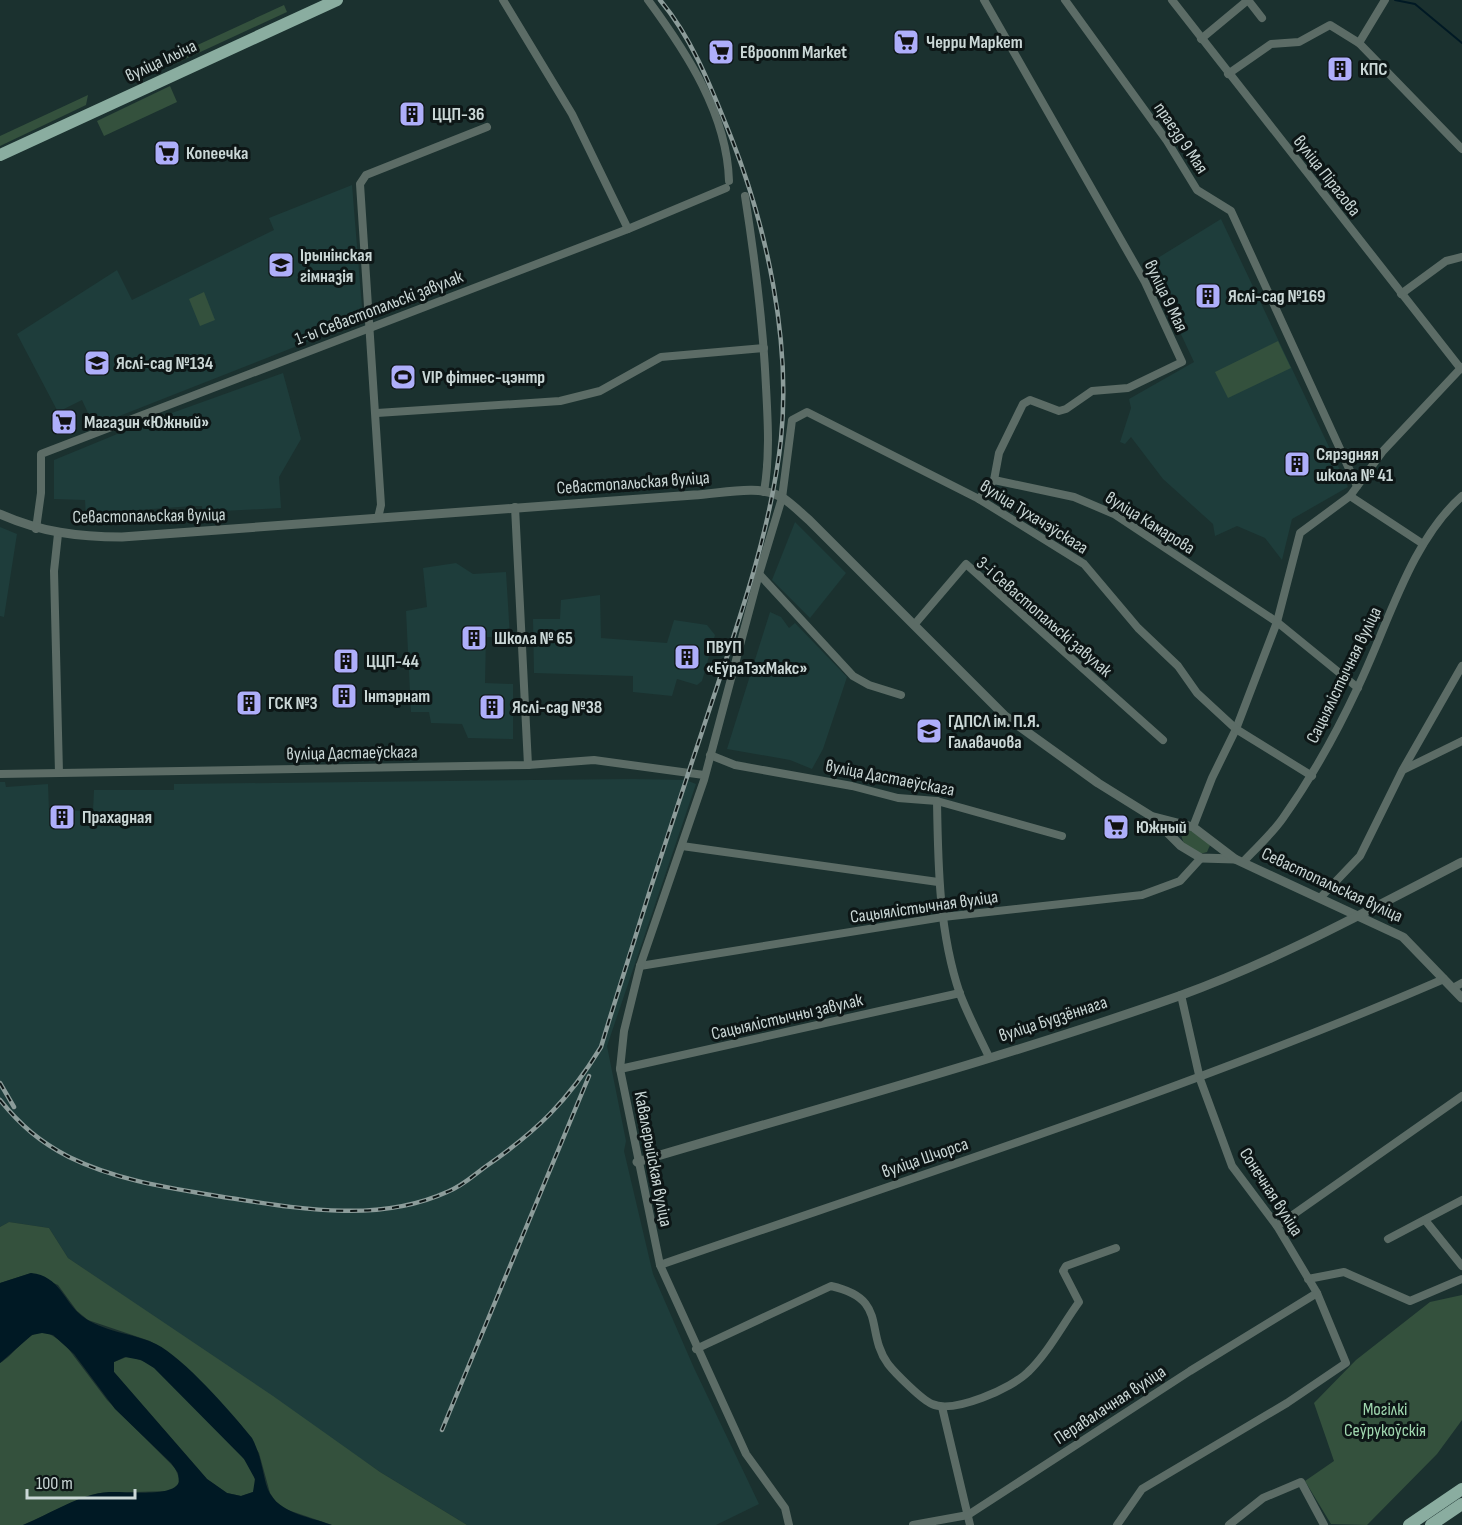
<svg xmlns="http://www.w3.org/2000/svg" width="1462" height="1525" font-family="'Sofia Sans Condensed',sans-serif">
	<rect width="100%" height="100%" fill="#1b312f"/>
	<!-- built -->
	<g fill="#1e3d3b">
		<polygon points="352,185 363,320 94,426 82,400 58,412 17,334 117,270 132,300 274,230 269,218"/>
		<polygon points="1221,219 1348,487 1292,519 1282,560 1265,538 1237,526 1215,536 1213,524 1163,479 1131,437 1125,444 1120,442 1131,408 1129,399 1194,362 1148,264"/>
		<polygon points="283,373 301,439 279,477 281,508 203,512 202,506 193,506 111,512 110,516 86,517 85,500 54,499 54,460 144,423"/>
		<polygon points="795,522 846,573 810,618 772,580"/>
		<polygon points="0,527 17,534 4,617 0,616"/>
		<polygon points="456,563 473,574 506,572 510,637 486,637 485,683 513,684 513,739 468,738 462,724 431,723 429,712 411,712 406,611 427,607 423,568"/>
		<polygon points="600,595 601,638 667,643 674,620 707,625 715,635 702,681 697,685 677,679 672,696 633,692 633,676 534,673 533,619 560,619 561,600"/>
		<polygon points="770,612 781,617 789,628 795,623 847,677 823,749 812,769 790,760 727,749"/>
		<polygon points="632,779 686,780 696,784 607,1046 626,1141 624,1151 653,1274 694,1368 759,1504 716,1525 467,1525 380,1472 68,1258 49,1228 9,1222 0,1227 0,782 5,782 6,787 48,784 49,810 93,811 94,790 174,790 174,784"/>
	</g>
	<!-- green -->
	<g fill="#34513d">
		<polygon points="284,5 287,12 168,67 165,60"/>
		<polygon points="170,86 177,102 104,136 97,121"/>
		<polygon points="88,95 86,105 0,146 0,136"/>
		<polygon points="204,292 215,320 200,326 189,299"/>
		<polygon points="1278,341 1291,368 1228,398 1215,372"/>
		<polygon points="1188,829 1211,843 1207,852 1200,854 1184,844 1181,835"/>
		<polygon points="9,1222 49,1228 68,1258 273,1396 380,1472 467,1525 332,1525 285,1509 276,1502 270,1493 259,1453 241,1425 170,1354 150,1341 88,1320 77,1311 58,1285 31,1273 0,1283 0,1227"/>
		<polygon points="1462,1295 1462,1420 1437,1454 1367,1525 1331,1524 1305,1481 1334,1461 1314,1403 1356,1360 1430,1302"/>
		<path d="M 37,1333 L 48,1333 L 64,1343 L 107,1400 L 175,1468 L 179,1478 L 178,1486 L 170,1491 L 99,1493 L 80,1499 L 23,1525 L 0,1525 L 0,1363 C 14,1355 22,1338 37,1333 Z"/>
		<path d="M 129,1356 L 148,1363 L 161,1373 L 240,1454 C 249,1465 260,1478 253,1492 L 241,1496 L 227,1493 L 207,1479 L 114,1372 L 114,1362 Z"/>
	</g>
	<!-- water -->
	<path fill="#001924" fill-rule="evenodd" d="M 31,1273 C 60,1276 63,1301 82,1316 C 102,1332 133,1333 156,1344 C 184,1358 231,1412 252,1438 C 260,1453 262,1468 266,1484 C 274,1513 307,1516 332,1525 L 23,1525 C 51,1514 78,1494 109,1492 C 125,1491 173,1498 179,1482 L 178,1473 L 171,1463 L 115,1409 L 74,1354 L 53,1335 L 42,1333 L 32,1335 L 0,1363 L 0,1283 ZM 125,1357 L 141,1360 L 154,1368 L 244,1459 L 255,1479 L 253,1492 L 241,1496 L 227,1493 L 207,1479 L 114,1372 L 114,1362 Z"/>
	<g fill="none" stroke-linecap="round" stroke-linejoin="round">
		<!-- stream -->
		<polyline stroke="#001924" stroke-width="2" points="1395,0 1415,4 1462,43"/>
		<!-- minor -->
		<g stroke="#5c6c66" stroke-width="8">
			<polyline points="503,0 572,114 628,229"/>
			<path d="M 648,0 C 687,53 727,114 729,181"/>
			<polyline points="1065,0 1167,141 1197,190 1231,211 1357,486"/>
			<polyline points="1172,0 1461,369"/>
			<polyline points="1201,39 1248,0 1262,18"/>
			<polyline points="1359,43 1385,0"/>
			<polyline points="1228,74 1271,44 1299,42 1330,25 1359,43 1462,149"/>
			<path d="M 745,196 C 755,260 763,322 766,387 C 768,423 770,456 764,492"/>
			<polyline points="1401,294 1446,261 1462,257"/>
			<polyline points="377,413 560,401 600,391 661,357 764,348"/>
			<polyline points="994,480 1074,497 1114,514 1277,622 1358,688"/>
			<polyline points="1350,496 1423,544"/>
			<polyline points="979,499 994,480 999,453 1023,404 1030,400 1059,411 1066,409 1092,391 1128,388 1182,362 1145,282 984,0"/>
			<polyline points="515,507 528,765"/>
			<polyline points="378,518 381,505 360,184 366,175 487,127"/>
			<polyline points="36,529 41,493 41,454 628,229 726,188"/>
			<polyline points="58,534 54,571 59,773"/>
			<polyline points="759,574 853,676 869,685 901,695"/>
			<polyline points="914,625 966,564 1163,740"/>
			<polyline points="710,755 735,765 852,786 898,798 937,801 1062,836"/>
			<polyline points="1403,770 1462,741"/>
			<polyline points="0,774 528,765 594,760 704,775"/>
			<path d="M 937,801 C 938,865 939,933 960,994 C 968,1015 979,1036 989,1057"/>
			<polyline points="1193,827 1212,778 1236,729 1277,622 1300,533 1350,496 1383,451 1462,367"/>
			<polyline points="682,846 938,882"/>
			<path d="M 1243,862 C 1256,848 1272,834 1283,818 C 1312,777 1337,732 1358,687 C 1388,625 1410,542 1462,496"/>
			<polyline points="1320,898 1360,856 1402,771 1462,666"/>
			<polyline points="640,966 943,917 1142,895 1180,881 1201,858"/>
			<polyline points="1453,988 1462,983"/>
			<polyline points="620,1069 960,993"/>
			<polyline points="1425,1220 1462,1266"/>
			<polyline points="1277,1226 1462,1096"/>
			<polyline points="1388,1239 1462,1200"/>
			<path d="M 660,1265 C 923,1174 1189,1089 1444,979"/>
			<polyline points="1308,1279 1344,1272 1410,1301 1462,1279"/>
			<path d="M 696,1349 L 831,1286 C 889,1299 864,1331 888,1364 C 895,1373 922,1400 932,1404 C 954,1414 1012,1388 1028,1372 C 1048,1353 1063,1324 1079,1302 L 1063,1271 L 1066,1266 L 1116,1248"/>
			<polyline points="942,1407 970,1525"/>
			<polyline points="789,1525 785,1508 746,1454 660,1265 620,1069 624,1031 640,966 704,780 759,574 782,498 792,420 807,412 979,499 1084,564 1138,628 1178,666 1197,693 1236,729 1312,776"/>
			<polyline points="913,1525 968,1515 1190,1371 1317,1293"/>
			<polyline points="1117,1525 1142,1489 1287,1403 1346,1363 1317,1293 1277,1226 1232,1166 1200,1079 1181,995"/>
			<polyline points="1229,1525 1263,1498 1301,1482 1324,1525"/>
		</g>
		<!-- tertiary -->
		<g stroke="#5c6c66" stroke-width="9">
			<path d="M 0,514 C 41,532 78,537 122,537 L 694,495 C 720,494 760,483 783,498 C 792,504 801,513 809,520 L 1005,716 L 1098,783 L 1151,816 L 1181,846 L 1201,858 L 1235,859"/>
			<polyline points="1154,817 1193,827 1235,859 1403,937 1462,998"/>
			<path d="M 637,1162 C 818,1108 1001,1059 1179,996 C 1278,960 1369,910 1462,862"/>
		</g>
		<!-- primary -->
		<g stroke="#8aada0" stroke-width="12">
			<polyline points="0,155 337,0"/>
			<polyline points="1409,1525 1462,1489"/>
			<polyline points="1431,1525 1462,1504"/>
		</g>
		<!-- rail casing -->
		<g stroke="#8c9c9a" stroke-width="4.5">
			<g id="rail">
				<polyline points="0,1083 14,1107"/>
				<path d="M 0,1100 C 20,1125 40,1142 69,1157 C 118,1181 170,1188 223,1197 C 295,1208 377,1224 447,1192 C 461,1187 473,1176 485,1167 C 537,1131 568,1101 601,1047 C 633,942 667,836 702,732 C 733,637 770,539 781,439 C 791,341 767,228 731,137 C 712,90 693,39 660,0"/>
				<polyline points="442,1430 589,1076"/>
			</g>
		</g>
		<!-- rail -->
		<use href="#rail" stroke="#0d1616" stroke-width="2" stroke-dasharray="7" stroke-linecap="butt"/>
	</g>
	<!-- icons -->
	<defs>
		<g id="supermarket-square" transform="scale(1.35)"><rect x="-9" y="-9" width="18" height="18" rx="4" fill="#aeaefa" stroke="#0d1616"/><path d="M-6-5.5h2.5l.6 2H6L4.5 2H-2.5L-4.4-4H-6ZM-1.5 3.2a1.3 1.3 0 1 0 .1 0ZM3 3.2a1.3 1.3 0 1 0 .1 0Z" fill="#111"/></g>
		<g id="building-square" transform="scale(1.35)"><rect x="-9" y="-9" width="18" height="18" rx="4" fill="#aeaefa" stroke="#0d1616"/><path d="M-4-6H4V6H1V3H-1V6H-4ZM-2.5-4.3h1.7v1.8h-1.7ZM.8-4.3h1.7v1.8H.8ZM-2.5-1h1.7V.8h-1.7ZM.8-1h1.7V.8H.8Z" fill="#111"/></g>
		<g id="school-square" transform="scale(1.35)"><rect x="-9" y="-9" width="18" height="18" rx="4" fill="#aeaefa" stroke="#0d1616"/><path d="M0-5L7-2L0 1L-7-2ZM-4 1L0 2.5L4 1V4Q0 6-4 4Z" fill="#111"/></g>
		<g id="stadium-square" transform="scale(1.35)"><rect x="-9" y="-9" width="18" height="18" rx="4" fill="#aeaefa" stroke="#0d1616"/><path d="M0-5a6.5 5 0 1 0 0 10a6.5 5 0 1 0 0-10ZM-3.5-1.8h7v3.6h-7Z" fill="#111"/></g>
	</defs>
	<g fill-rule="evenodd">
		<use href="#supermarket-square" x="906" y="42"/>
		<use href="#supermarket-square" x="721" y="52"/>
		<use href="#building-square" x="1340" y="69"/>
		<use href="#building-square" x="412" y="114"/>
		<use href="#supermarket-square" x="167" y="153"/>
		<use href="#school-square" x="281" y="265"/>
		<use href="#building-square" x="1208" y="296"/>
		<use href="#school-square" x="97" y="363"/>
		<use href="#stadium-square" x="403" y="377"/>
		<use href="#supermarket-square" x="64" y="422"/>
		<use href="#building-square" x="1297" y="464"/>
		<use href="#building-square" x="474" y="638"/>
		<use href="#building-square" x="687" y="657"/>
		<use href="#building-square" x="346" y="661"/>
		<use href="#building-square" x="344" y="696"/>
		<use href="#building-square" x="249" y="703"/>
		<use href="#building-square" x="492" y="707"/>
		<use href="#school-square" x="929" y="731"/>
		<use href="#building-square" x="62" y="817"/>
		<use href="#supermarket-square" x="1116" y="827"/>
	</g>
	<g text-anchor="middle" dominant-baseline="central" stroke-width="6" stroke-linejoin="round" paint-order="stroke">
		<!-- poi labels -->
		<g font-size="18" font-weight="bold" fill="#cad7d6" stroke="#0d1616" text-anchor="start">
			<text x="926" y="42">Черри Маркет</text>
			<text x="740" y="52">Евроопт Market</text>
			<text x="1360" y="69">КПС</text>
			<text x="432" y="114">ЦЦП-36</text>
			<text x="186" y="153">Копеечка</text>
			<text x="300" y="255">Ірынінская<tspan x="300" dy="21">гімназія</tspan></text>
			<text x="1228" y="296">Яслі-сад №169</text>
			<text x="116" y="363">Яслі-сад №134</text>
			<text x="422" y="377">VIP фітнес-цэнтр</text>
			<text x="84" y="422">Магазин «Южный»</text>
			<text x="1316" y="454">Сярэдняя<tspan x="1316" dy="21">школа № 41</tspan></text>
			<text x="494" y="638">Школа № 65</text>
			<text x="706" y="647">ПВУП<tspan x="706" dy="21">«ЕўраТэхМакс»</tspan></text>
			<text x="366" y="661">ЦЦП-44</text>
			<text x="364" y="696">Інтэрнат</text>
			<text x="268" y="703">ГСК №3</text>
			<text x="512" y="707">Яслі-сад №38</text>
			<text x="948" y="721">ГДПСЛ ім. П.Я.<tspan x="948" dy="21">Галавачова</tspan></text>
			<text x="82" y="817">Прахадная</text>
			<text x="1136" y="827">Южный</text>
		</g>
		<!-- street labels -->
		<g font-size="18" fill="#cad7d6" stroke="#0d1616">
			<text transform="translate(161 61) rotate(-25)">вуліца Ільіча</text>
			<text transform="translate(1181 138) rotate(56)">праезд 9 Мая</text>
			<text transform="translate(1327 176) rotate(52)">вуліца Пірагова</text>
			<text transform="translate(1166 296) rotate(64)">вуліца 9 Мая</text>
			<text transform="translate(379 308) rotate(-21)">1-ы Севастопальскі завулак</text>
			<text transform="translate(633 483) rotate(-4)">Севастопальская вуліца</text>
			<text transform="translate(149 516) rotate(-1)">Севастопальская вуліца</text>
			<text transform="translate(1034 517) rotate(32)">вуліца Тухачэўскага</text>
			<text transform="translate(1150 523) rotate(32)">вуліца Камарова</text>
			<text transform="translate(1044 617) rotate(41)">3-і Севастопальскі завулак</text>
			<text transform="translate(1344 675) rotate(-64)">Сацыялістычная вуліца</text>
			<text transform="translate(352 753) rotate(-1)">вуліца Дастаеўскага</text>
			<text transform="translate(890 778) rotate(11)">вуліца Дастаеўскага</text>
			<text transform="translate(1332 885) rotate(25)">Севастопальская вуліца</text>
			<text transform="translate(924 907) rotate(-8)">Сацыялістычная вуліца</text>
			<text transform="translate(787 1017) rotate(-13)">Сацыялістычны завулак</text>
			<text transform="translate(1053 1019) rotate(-18)">вуліца Будзённага</text>
			<text transform="translate(925 1158) rotate(-19)">вуліца Шчорса</text>
			<text transform="translate(653 1159) rotate(79)">Кавалерыйская вуліца</text>
			<text transform="translate(1271 1192) rotate(57)">Сонечная вуліца</text>
			<text transform="translate(1110 1405) rotate(-33)">Перавалачная вуліца</text>
		</g>
		<!-- park labels -->
		<g font-size="18" fill="#a1d8b0" stroke="#0d1616">
			<text x="1385" y="1409">Могілкі<tspan x="1385" dy="21">Сеўрукоўскія</tspan></text>
		</g>
	</g>
	<!-- scale -->
	<path d="M27 1489v9h108v-9" fill="none" stroke="#cad7d6" stroke-width="3"/>
	<text x="36" y="1489" font-size="18" fill="#cad7d6" stroke="#0d1616" stroke-width="4.5" paint-order="stroke">100 m</text>
</svg>
